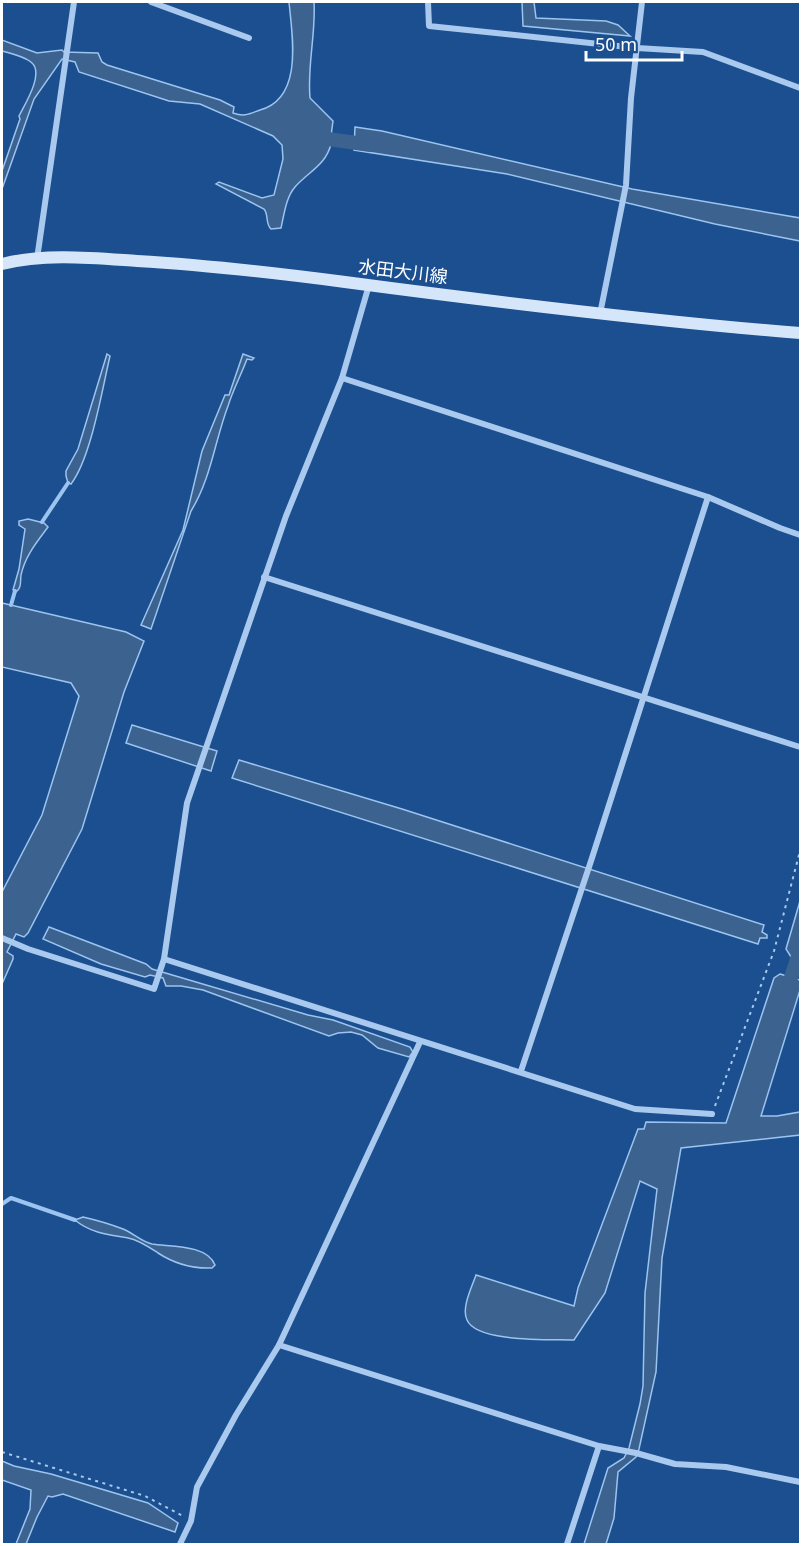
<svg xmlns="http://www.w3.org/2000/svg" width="802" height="1546" font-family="'Noto Sans','Noto Sans JP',sans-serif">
	<rect width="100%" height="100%" fill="#1b4f8f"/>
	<!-- water -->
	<g fill="#3c6290" stroke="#9cc4f0" stroke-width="1.5">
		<path d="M 289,2 L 314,2 C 316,34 307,66 310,98 L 333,121 L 331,136 L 346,140 L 345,146 L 331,144 C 326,165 308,172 295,187 C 286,197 284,215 281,228 L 271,229 C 265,223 269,215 264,209 L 216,184 L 219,182 L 262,198 L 274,195 L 283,159 L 282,145 L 273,136 L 200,104 L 169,101 L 79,72 L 75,62 L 62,59 L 34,99 L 2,189 L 2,171 L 20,119 L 19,116 C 25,104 44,74 32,63 C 26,57 10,53 2,51 L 2,40 L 37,53 L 62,50 L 64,52 L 98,53 L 102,62 L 107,65 L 220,100 L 234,107 L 233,113 C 245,117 249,114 260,110 C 304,98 292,35 289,2 Z"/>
		<polygon points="522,2 534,2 536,18 606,21 618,25 630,36 523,26"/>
		<polygon points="355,127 382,131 632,189 800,218 800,241 715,224 507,174 354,150"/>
		<path d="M 107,354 L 110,356 C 102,390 91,458 71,484 L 68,483 L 66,476 L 66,471 L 78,449 Z"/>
		<path d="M 243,354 L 254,358 L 252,360 L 247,359 C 241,375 233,390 228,406 C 215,440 211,479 191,511 L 151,629 L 141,625 L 183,530 L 202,451 L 225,395 L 229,395 Z"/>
		<path d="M 28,519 L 44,523 L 48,527 C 37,542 25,556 21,575 C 20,582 22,587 16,592 L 13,590 L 19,569 L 25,529 L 19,525 L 19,521 Z"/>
		<polygon points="2,603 126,632 144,641 124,692 82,829 28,933 24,937 16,934 7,952 13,956 13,959 2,984 2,892 42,815 79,696 71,683 2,667"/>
		<polygon points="132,725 217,751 211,771 126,743"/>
		<polygon points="239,760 402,809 764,925 762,932 767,935 767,938 760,938 758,944 232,778"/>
		<polygon points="800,901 800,962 793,960 786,949"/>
		<polygon points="49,927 146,964 152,969 308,1015 333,1020 410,1047 413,1052 409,1057 378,1048 362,1035 351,1032 338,1033 329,1036 203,990 181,986 166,986 163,978 150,975 145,977 101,964 43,939"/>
		<path d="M 780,974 L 800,980 L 800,990 L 761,1116 L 777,1116 L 800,1112 L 800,1135 L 681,1148 L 662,1258 L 656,1372 L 639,1449 L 636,1457 L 618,1472 L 614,1518 L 606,1544 L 584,1544 L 608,1468 L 624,1458 L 629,1448 L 640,1404 L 643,1386 L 645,1293 L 657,1189 L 640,1181 L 605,1293 L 574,1340 C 552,1339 477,1343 467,1320 C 461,1308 472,1287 476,1275 L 574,1306 L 578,1288 L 638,1129 L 644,1129 L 646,1122 L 726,1123 L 774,978 Z"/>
		<path d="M 83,1217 C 96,1220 110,1224 123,1229 C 133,1233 142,1242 152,1244 C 169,1247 207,1244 215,1265 L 212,1268 C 191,1269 175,1264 158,1253 C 149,1247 139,1240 128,1238 C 110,1235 90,1233 75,1220 Z"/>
		<polygon points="2,1461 14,1466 51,1474 148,1503 178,1523 175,1532 63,1494 52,1497 48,1496 37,1517 26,1544 16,1544 30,1509 31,1490 2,1480"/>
	</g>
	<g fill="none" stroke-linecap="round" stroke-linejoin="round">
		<!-- stream -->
		<g stroke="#9cc4f0" stroke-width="4">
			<polyline points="42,522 68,483"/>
			<polyline points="11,605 15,591"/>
			<polyline points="2,1204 11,1198 75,1220"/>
		</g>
		<!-- canal -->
		<g stroke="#3c6290" stroke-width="14">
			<polyline points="328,139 371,145"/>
			<polyline points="786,993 800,950"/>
		</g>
		<!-- path -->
		<g stroke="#a9c9ee" stroke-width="2" stroke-dasharray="3 4.5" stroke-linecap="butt">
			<polyline points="715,1106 774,951 800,851"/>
			<polyline points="2,1452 145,1496 183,1516"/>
		</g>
		<!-- street -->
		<g stroke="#a9c9ee" stroke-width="6">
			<polyline points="151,2 249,38"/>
			<polyline points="428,2 429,26 637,48 703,52 800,88"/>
			<polyline points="37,259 74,2"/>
			<polyline points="600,314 626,185 631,98 642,2"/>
			<polyline points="342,378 708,497 780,528 800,535"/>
			<polyline points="264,577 800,747"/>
			<polyline points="2,938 28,949 154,989 164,959 187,803 286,516 342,378 369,285"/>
			<polyline points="164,959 635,1109 712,1114"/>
			<polyline points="521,1071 591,861 708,497"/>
			<polyline points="279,1345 599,1446 636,1453 675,1464 726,1467 800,1482"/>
			<polyline points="180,1544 191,1521 197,1487 236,1415 279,1345 420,1042"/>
			<polyline points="567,1544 599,1446"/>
		</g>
		<!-- secondary -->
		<path stroke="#d6e6fa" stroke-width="12" d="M 2,264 C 45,253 93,258 137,261 C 207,265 276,273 345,282 C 496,302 648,321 800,333"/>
	</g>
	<g text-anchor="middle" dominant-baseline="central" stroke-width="4.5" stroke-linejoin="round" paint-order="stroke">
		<!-- street labels -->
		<g font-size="18" fill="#fff" stroke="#1b4f8f">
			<text transform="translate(403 271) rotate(7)">水田大川線</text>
		</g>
	</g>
	<!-- border -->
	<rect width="802" height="1546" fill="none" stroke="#ffffff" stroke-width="6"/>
	<!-- scale -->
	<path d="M586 51v9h96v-9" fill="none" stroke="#ffffff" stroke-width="3"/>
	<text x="595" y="51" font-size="18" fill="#ffffff" stroke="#1b4f8f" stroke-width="4.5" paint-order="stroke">50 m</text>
</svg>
